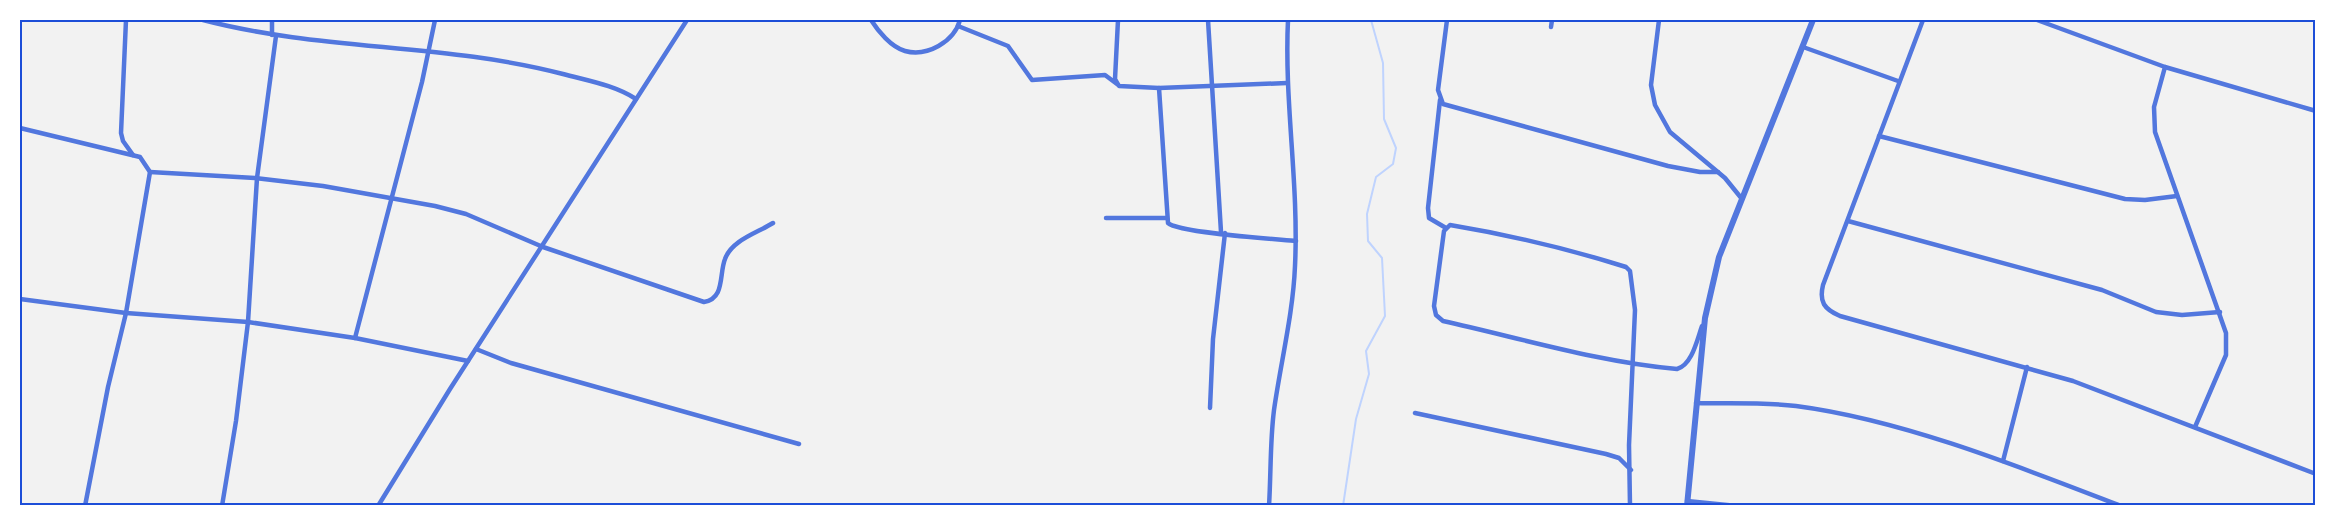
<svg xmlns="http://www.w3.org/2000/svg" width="2335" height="525" font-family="'Exo 2',sans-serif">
	<rect width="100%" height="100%" fill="#f2f2f2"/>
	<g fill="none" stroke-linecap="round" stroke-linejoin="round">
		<!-- stream -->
		<polyline stroke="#bfd3fe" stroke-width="2" points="1343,506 1356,419 1369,374 1366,351 1385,316 1382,258 1368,241 1367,214 1376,177 1393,164 1396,148 1384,119 1383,63 1371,20"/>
		<!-- minor -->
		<g stroke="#5277de" stroke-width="4.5">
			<polyline points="126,20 121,133 123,141 133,155"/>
			<path d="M 203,20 C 321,51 445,43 563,74 C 589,81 614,85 636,99"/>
			<path d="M 871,20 C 878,31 891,47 905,51 C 927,57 954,42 960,20"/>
			<polyline points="1118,20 1115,79 1119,86 1159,88 1287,83"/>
			<polyline points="1208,20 1221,232"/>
			<polyline points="1447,20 1438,90 1443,104 1668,166 1700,172 1718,172"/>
			<polyline points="1659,20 1651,85 1655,105 1670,132 1725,178 1742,199"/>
			<path d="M 1923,20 L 1823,285 C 1819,302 1824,309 1840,316 L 2073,381 L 2316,474"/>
			<polyline points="2037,20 2165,67 2316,111"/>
			<polyline points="958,26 1008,46 1032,80 1105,75 1117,84"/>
			<polyline points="1551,27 1552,20"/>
			<polyline points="272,35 272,20"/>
			<polyline points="1803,47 1898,81"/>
			<polyline points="2165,67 2154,107 2155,132 2226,333 2226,355 2195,427"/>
			<path d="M 1159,88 L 1168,223 C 1179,233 1275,239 1296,241"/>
			<polyline points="1440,100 1428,208 1429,218 1446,228"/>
			<polyline points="20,128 140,157 150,172 126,313 108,387 85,506"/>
			<polyline points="1879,136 2125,199 2145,200 2177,196"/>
			<path d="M 150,172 L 255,178 L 323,186 L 435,206 L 466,214 L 543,247 L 704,302 C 725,299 719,274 725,259 C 732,240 757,233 773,223"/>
			<polyline points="1106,218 1166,218"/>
			<polyline points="1848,221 2102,290 2156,312 2182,315 2220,312"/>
			<polyline points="20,299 126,313 248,322 355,338 468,361"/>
			<polyline points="355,338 422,82 435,20"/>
			<polyline points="476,349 511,363 799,444"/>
			<path d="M 1696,403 C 1728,404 1763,402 1796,406 C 1903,420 2020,467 2121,506"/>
			<polyline points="1210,408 1213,339 1225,233"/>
			<polyline points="1415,413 1606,454 1619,458 1631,470"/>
			<polyline points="2003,461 2027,367"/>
			<polyline points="1687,501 1737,506"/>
			<polyline points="222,506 236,421 248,322 257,178 276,36"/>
			<polyline points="378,506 450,389 687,20"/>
			<path d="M 1269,506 C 1271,474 1270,441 1274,410 C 1281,361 1293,314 1295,266 C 1299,183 1284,102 1288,20"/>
			<path d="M 1630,506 L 1629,445 L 1635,310 L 1630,271 L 1626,267 C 1569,249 1510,235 1450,225 L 1444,231 L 1434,306 L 1436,315 L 1443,321 C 1520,338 1598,362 1677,369 C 1692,365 1697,340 1702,326"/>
		</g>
		<!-- tertiary -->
		<polyline stroke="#5277de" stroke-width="6" points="1687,506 1705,318 1719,257 1813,20"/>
	</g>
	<!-- border -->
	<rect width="2335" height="525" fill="none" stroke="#ffffff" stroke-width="42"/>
	<rect x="21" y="21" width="2293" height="483" fill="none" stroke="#1d4ed8" stroke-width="2"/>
</svg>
